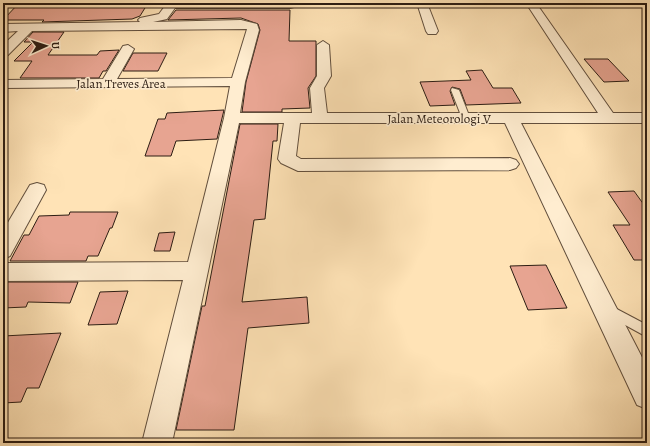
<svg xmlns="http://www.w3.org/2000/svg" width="650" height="446" font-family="Alegreya,serif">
	<rect width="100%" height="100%" fill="#ffe3b6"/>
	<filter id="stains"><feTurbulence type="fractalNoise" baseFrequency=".005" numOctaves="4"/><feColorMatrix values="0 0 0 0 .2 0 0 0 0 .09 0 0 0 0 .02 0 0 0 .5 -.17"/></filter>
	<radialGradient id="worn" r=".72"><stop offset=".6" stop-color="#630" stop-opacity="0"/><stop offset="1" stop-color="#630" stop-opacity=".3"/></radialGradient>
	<!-- building -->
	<g fill="#e7a491" stroke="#2c1d13">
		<polygon points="19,3 148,3 140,16 132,19 42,22 44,20 3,20"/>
		<polygon points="176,10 290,10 289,41 316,41 316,76 308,88 310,108 282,109 282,112 242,112 246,82 260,30 258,24 241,18 168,20"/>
		<polygon points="33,32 64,32 48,55 97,55 100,51 119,50 106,71 103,71 99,78 20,78 32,61 14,61 33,42 24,42"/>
		<polygon points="133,53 167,53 158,71 123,71"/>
		<polygon points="584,59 608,59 629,81 604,82"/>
		<polygon points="482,70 493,88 512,88 521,103 466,105 460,89 452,87 450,91 455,105 430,106 420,82 471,80 466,71"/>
		<polygon points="224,110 217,139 176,141 171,156 145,156 158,119 165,119 167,113"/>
		<polygon points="240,124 278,124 277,141 273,141 265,219 254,220 242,302 307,297 309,323 248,328 234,430 176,430 202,306 205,306"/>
		<polygon points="634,191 647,209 647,260 634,260 613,225 630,225 608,192"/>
		<polygon points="70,212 118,212 112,228 110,228 98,256 88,256 86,261 10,261 24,235 29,235 39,216 69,215"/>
		<polygon points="175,232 170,251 154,251 159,233"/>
		<polygon points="546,265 567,308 528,310 510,266"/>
		<polygon points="3,282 78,282 70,303 28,302 26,307 3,308"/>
		<polygon points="128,291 117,324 88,325 100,292"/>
		<polygon points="61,333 39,388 27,388 21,402 3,403 3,336"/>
	</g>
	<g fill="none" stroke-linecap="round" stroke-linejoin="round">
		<!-- lane casing -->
		<g stroke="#614e3c" stroke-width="2">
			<g id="lane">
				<polygon points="452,88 459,90 470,118 469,120 463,120 462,118 451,90"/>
				<polygon points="611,306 647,325 647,337 607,315 605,311 607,307"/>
			</g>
		</g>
		<!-- street casing -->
		<g stroke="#614e3c" stroke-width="2">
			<g id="street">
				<polygon points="163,3 294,3 295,5 294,7 290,8 175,8 167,19 153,22 241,20 257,24 259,30 245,82 240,113 312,113 310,88 317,76 317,45 323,41 329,45 331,76 324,88 327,113 598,113 526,3 536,3 613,113 647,113 647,123 521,123 647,367 647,409 637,405 505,123 300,123 296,156 301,159 510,158 516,160 519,164 516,168 510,170 298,171 281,163 278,159 284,123 239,123 172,443 142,443 183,280 3,281 3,263 188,262 224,118 230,86 3,88 3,80 103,79 123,46 128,45 134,49 117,79 232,78 247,29 32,31 8,55 3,56 3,45 18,31 3,32 3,24 140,22 138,20 140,18 159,14 165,6"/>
				<polygon points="417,3 427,3 438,31 436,34 428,34 426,31"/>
				<polygon points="37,183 44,185 46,190 10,256 3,259 3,231 30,185"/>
			</g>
		</g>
		<!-- lane -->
		<use href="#lane" fill="#ffedd0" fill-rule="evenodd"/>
		<!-- street -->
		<use href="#street" fill="#ffedd0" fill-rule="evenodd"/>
	</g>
	<g text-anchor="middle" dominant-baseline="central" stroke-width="3" stroke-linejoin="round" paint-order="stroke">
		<!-- far-street labels -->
		<g font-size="13" fill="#2c1d13" stroke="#ffedd0">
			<text x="121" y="83">Jalan Treves Area</text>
			<text x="439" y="118">Jalan Meteorologi V</text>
		</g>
	</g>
	<!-- margin -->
	<rect width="650" height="446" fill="none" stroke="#ffe3b6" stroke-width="16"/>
	<rect x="4" y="4" width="642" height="438" fill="none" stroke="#2c1d13" stroke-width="2"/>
	<rect x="8" y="8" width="634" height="430" fill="none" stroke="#2c1d13"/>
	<!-- north arrow -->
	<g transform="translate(46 46) rotate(87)" stroke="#ffedd0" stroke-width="3" paint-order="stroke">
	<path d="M0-3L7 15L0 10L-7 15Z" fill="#2c1d13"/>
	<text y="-6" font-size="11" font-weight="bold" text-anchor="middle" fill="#2c1d13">U</text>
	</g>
	<rect width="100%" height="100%" filter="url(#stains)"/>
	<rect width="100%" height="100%" fill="url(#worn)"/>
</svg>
